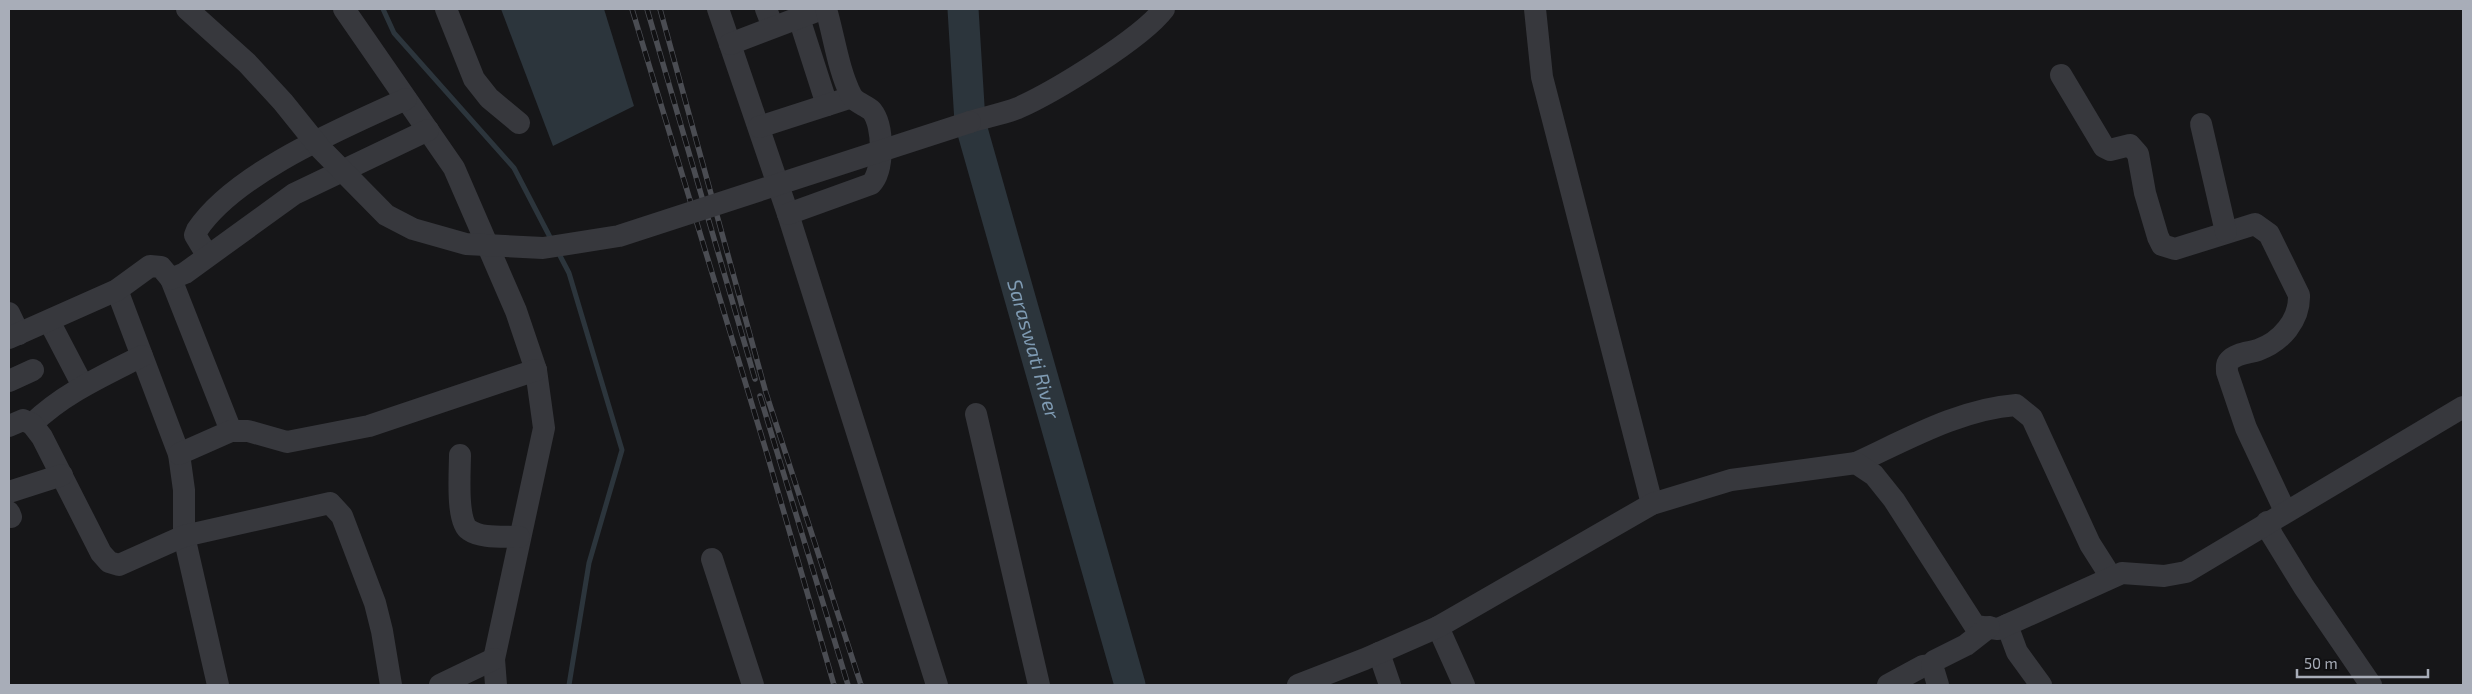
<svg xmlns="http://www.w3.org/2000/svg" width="2472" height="694" font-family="'Exo 2',sans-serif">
	<rect width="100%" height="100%" fill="#161618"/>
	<!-- water -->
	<polygon fill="#2c353c" points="501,9 604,9 634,106 553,146"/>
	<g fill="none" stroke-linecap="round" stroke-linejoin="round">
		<!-- stream -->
		<g stroke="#2c353c" stroke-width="5">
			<polyline points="383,9 394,33 514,168 552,241"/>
			<polyline points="557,250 569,273 622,450 589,563 569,685"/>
		</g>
		<!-- river -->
		<path stroke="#2c353c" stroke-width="31" id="s1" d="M 963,9 L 970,122 L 1130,685"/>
		<!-- minor -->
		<g stroke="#37383d" stroke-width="22">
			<polyline points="344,9 454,168 516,311 536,370 544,428 494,659 496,685"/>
			<polyline points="446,9 474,79 489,98 519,123"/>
			<polyline points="718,9 788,214 937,685"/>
			<polyline points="766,9 773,27"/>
			<polyline points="1535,9 1542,77 1652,504"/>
			<polyline points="799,18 827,105"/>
			<polyline points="730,44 822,9"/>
			<path d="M 2061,75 L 2104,147 L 2110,150 L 2130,145 L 2138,154 L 2145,193 L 2158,237 L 2162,245 L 2175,249 L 2255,224 L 2269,234 L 2299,295 C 2300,320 2281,342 2258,350 C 2249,353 2236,353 2229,361 C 2226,364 2227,367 2227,372 L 2246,428 L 2285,511"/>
			<path d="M 970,122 C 985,117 1003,114 1018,108 C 1054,92 1141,39 1164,9"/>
			<polyline points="2201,124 2226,232"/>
			<polyline points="759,127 852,97"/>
			<path d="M 788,214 L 871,184 C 884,171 884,126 872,111 C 866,105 855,103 851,95 C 838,69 834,36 826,9"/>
			<path d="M 207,255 L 195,235 L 197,230 C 236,172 343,128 406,99"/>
			<polyline points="171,279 231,431"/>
			<polyline points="117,290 179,454 184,490 184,536 218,685"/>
			<polyline points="9,313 19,334"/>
			<polyline points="49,321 83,386"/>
			<polyline points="9,338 117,290 150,266 161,267 171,279 185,273 294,194 428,130"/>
			<polyline points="9,381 33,370"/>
			<polyline points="976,414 1039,685"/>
			<path d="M 32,424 C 64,393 103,376 142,356"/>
			<polyline points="9,426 23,420 32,424 42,437 101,553 109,562 119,565 184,536 330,503 342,516 375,603 382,631 391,685"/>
			<polyline points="179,454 231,431 248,431 287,442 369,426 536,370"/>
			<path d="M 460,455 C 460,470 456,522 469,530 C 482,539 504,536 519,537"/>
			<path d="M 1856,463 C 1906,440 1960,409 2016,405 L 2032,418 L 2090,544 L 2111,577"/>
			<polyline points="9,492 62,475"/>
			<polyline points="9,512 11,517"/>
			<polyline points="2267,522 2272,535 2304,587 2371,685"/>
			<polyline points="712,559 753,685"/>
			<polyline points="2007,625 2017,652 2041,685"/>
			<polyline points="1438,627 1464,685"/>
			<polyline points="1379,653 1390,685"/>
			<polyline points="440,685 494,659"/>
			<polyline points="1298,685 1365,659 1438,627 1652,504 1731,480 1856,463 1874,475 1894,500 1975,626 1998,629 2122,573 2164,576 2186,572 2463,407"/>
			<polyline points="1888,685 1923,666 1932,665"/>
			<polyline points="1938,685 1932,665 1934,661 1966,645 1989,627"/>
		</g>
		<!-- rail casing -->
		<g stroke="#4a4c52" stroke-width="5.5">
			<g id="rail">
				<polyline points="632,9 767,454 834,685"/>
				<polyline points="647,9 755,379"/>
				<polyline points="660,9 766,393 861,685"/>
				<polyline points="760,396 848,685"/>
			</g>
		</g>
		<!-- rail -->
		<use href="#rail" stroke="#111113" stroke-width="4" stroke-dasharray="11" stroke-linecap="butt"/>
		<!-- minor-bridge -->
		<polyline stroke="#37383d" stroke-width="22" points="187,9 247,63 283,102 320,148 386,215 413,229 466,244 543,248 619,236 970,122"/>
	</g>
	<g text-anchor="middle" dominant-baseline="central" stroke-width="4" stroke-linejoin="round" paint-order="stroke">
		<!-- water labels -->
		<g font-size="20" font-style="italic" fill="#7f9bb3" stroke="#111113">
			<text stroke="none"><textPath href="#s1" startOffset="349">Saraswati River</textPath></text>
		</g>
	</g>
	<!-- border -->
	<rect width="2472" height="694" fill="none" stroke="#a8adb8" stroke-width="20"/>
	<!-- scale -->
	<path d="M2297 669v8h131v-8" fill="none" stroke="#a8adb8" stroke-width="2.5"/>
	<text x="2304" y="669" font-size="15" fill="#a8adb8" stroke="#111113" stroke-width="4" paint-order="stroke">50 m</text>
</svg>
